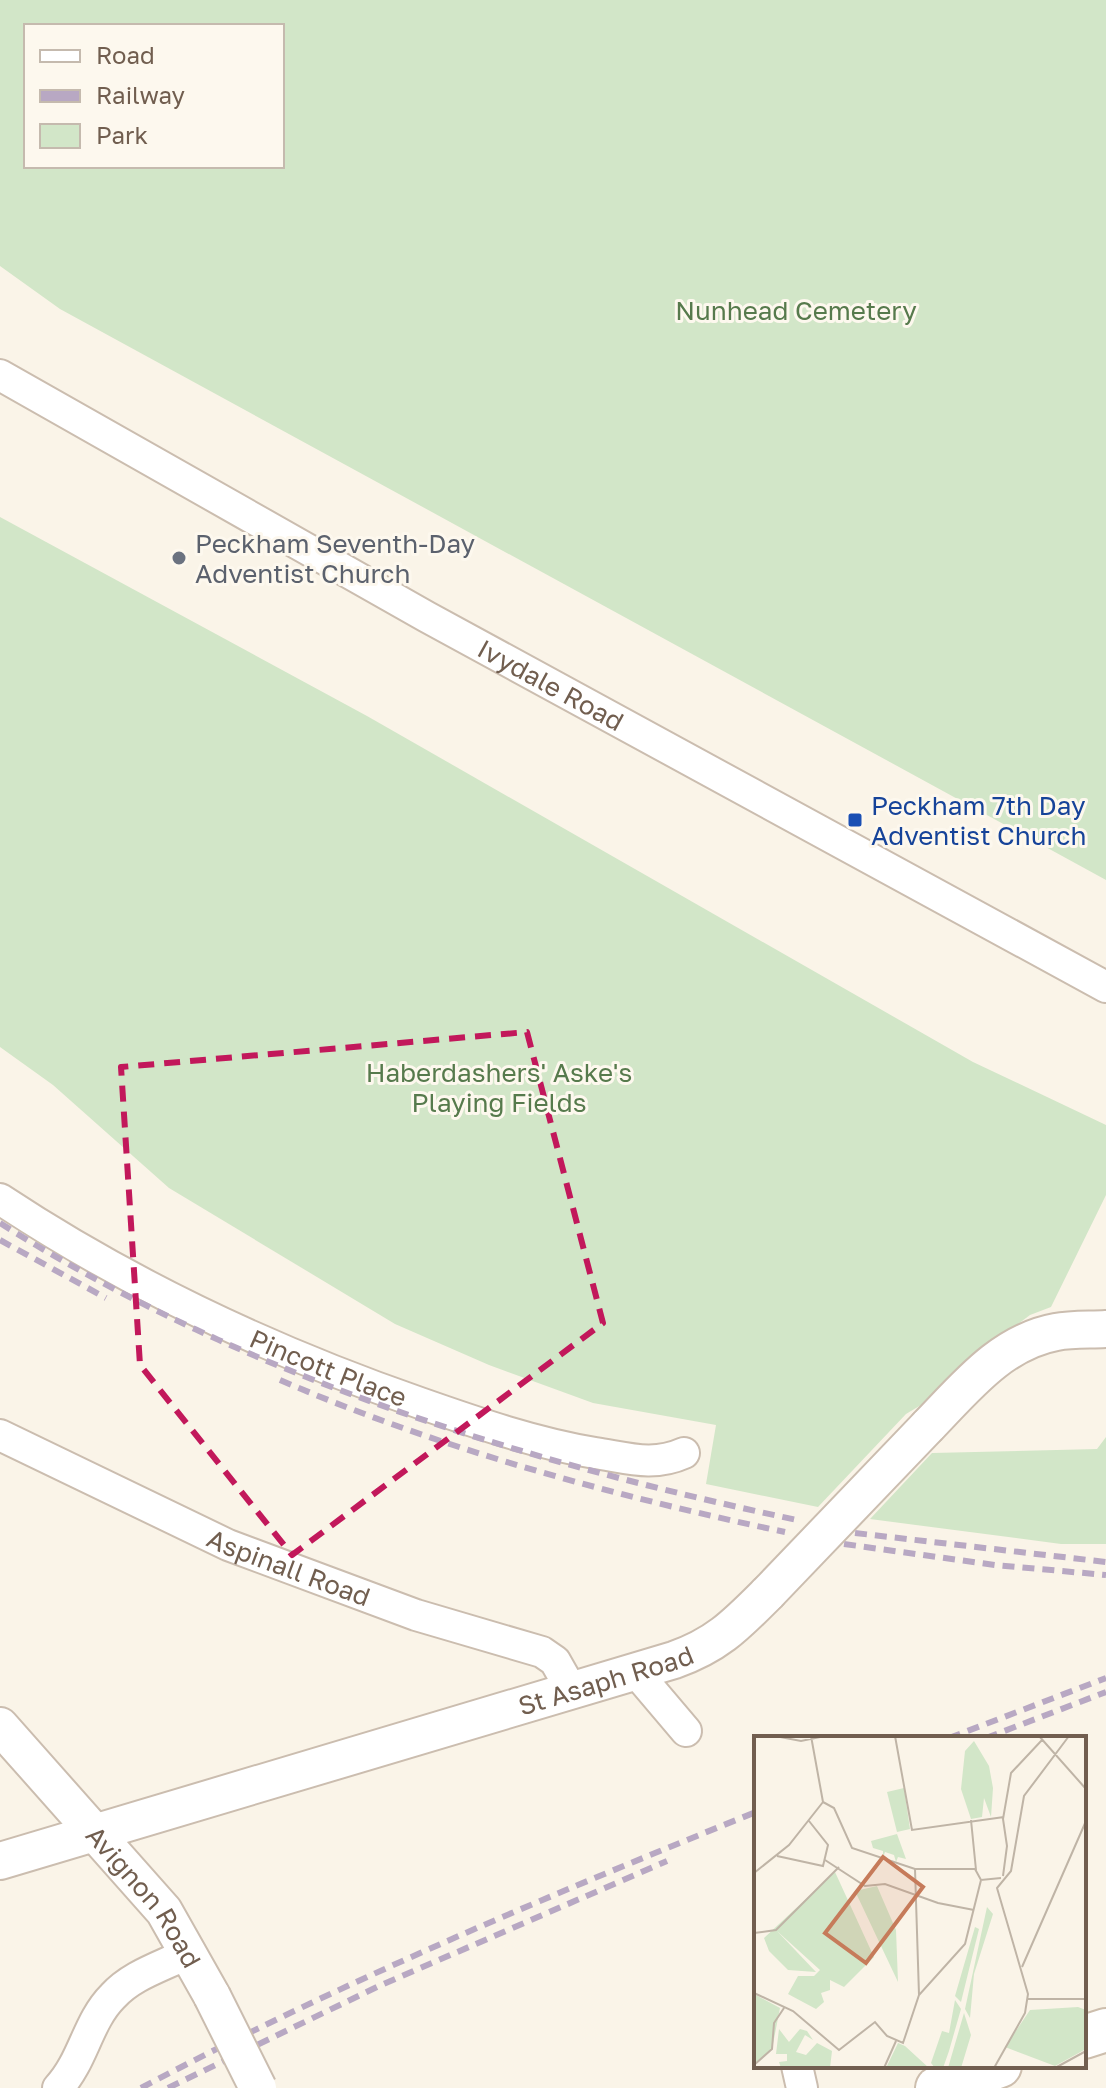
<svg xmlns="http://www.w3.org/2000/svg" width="1106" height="2088" font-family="'Golos Text',sans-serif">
	<rect width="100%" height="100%" fill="#faf4e8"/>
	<!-- green -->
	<g fill="#d2e6c8" fill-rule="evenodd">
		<path d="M 0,0 L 1106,0 L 1106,880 L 60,309 L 0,266 ZM 26,26 L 282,26 L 282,166 L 26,166 Z"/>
		<polygon points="0,517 367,716 973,1062 1106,1125 1106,1195 1051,1307 1030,1315 964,1365 941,1393 906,1414 818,1507 706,1484 716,1425 593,1403 489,1365 395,1324 169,1188 53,1085 0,1047"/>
		<polygon points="1106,1437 1106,1544 1061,1544 870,1519 932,1453 1097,1449"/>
	</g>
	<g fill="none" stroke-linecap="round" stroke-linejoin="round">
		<!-- minor casing -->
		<g stroke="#cbbdaf" stroke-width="34">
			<g id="minor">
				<path id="s1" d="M 0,375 L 427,617 L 1106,987"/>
				<path id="s2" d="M 0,1199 C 130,1285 273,1352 420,1403 C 477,1423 535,1443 595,1453 C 628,1458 653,1467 684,1453"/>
				<path id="s3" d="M 0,1435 L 228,1545 L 416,1615 L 542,1652 L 555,1661 L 572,1691"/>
				<polyline points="636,1672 686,1731"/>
				<polyline points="797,2066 802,2088"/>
				<path d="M 58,2088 C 84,2060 87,2022 113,1996 C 133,1974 164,1966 190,1952"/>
			</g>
		</g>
		<!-- tertiary casing -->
		<g stroke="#cbbdaf" stroke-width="40">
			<g id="tertiary">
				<path d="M 928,1426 C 965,1388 1001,1342 1056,1332 C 1072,1329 1090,1330 1106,1329"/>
				<path id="s4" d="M 0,1726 L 164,1911 L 212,1996"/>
				<path id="s5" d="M 0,1861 L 674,1660 C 717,1645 736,1625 768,1593"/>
			</g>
		</g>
		<!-- secondary casing -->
		<g stroke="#cdbead" stroke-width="46">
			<g id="secondary">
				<polyline points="1084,2037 1106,2030"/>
				<polyline points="937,2088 1000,2066"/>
			</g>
		</g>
		<!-- minor -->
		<use href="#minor" stroke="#fff" stroke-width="30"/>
		<!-- tertiary -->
		<use href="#tertiary" stroke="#fff" stroke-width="36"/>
		<!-- secondary -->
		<use href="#secondary" stroke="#fff" stroke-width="42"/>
		<!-- rail -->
		<g stroke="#b8a8c3" stroke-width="6" stroke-dasharray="12 8" stroke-linecap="butt">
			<path d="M 0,1223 C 242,1376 520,1461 797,1520"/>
			<polyline points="0,1240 106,1298"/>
			<path d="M 280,1380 C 440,1449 614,1496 785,1532"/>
			<polyline points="855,1533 1106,1562"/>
			<polyline points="844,1544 995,1565 1106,1575"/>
			<polyline points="949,1738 1106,1678"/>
			<polyline points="986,1738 1106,1692"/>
			<path d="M 141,2088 C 339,1983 548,1896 756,1812"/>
			<polyline points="168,2088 379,1986 667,1861"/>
		</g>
		<!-- tertiary-bridge casing -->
		<g stroke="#cbbdaf" stroke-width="40" stroke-linecap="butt">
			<g id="tertiary-bridge">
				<polyline points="768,1593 928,1426"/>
				<polyline points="212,1996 258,2088"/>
			</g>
		</g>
		<!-- tertiary-bridge -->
		<use href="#tertiary-bridge" stroke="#fff" stroke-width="36"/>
	</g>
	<!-- marked area -->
	<path fill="none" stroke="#c2185b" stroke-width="6" stroke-dasharray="16 10" stroke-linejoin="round" d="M 527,1032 L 603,1323 L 292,1555 L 140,1365 L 121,1067 Z"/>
	<!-- markers -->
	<circle fill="#6b7280" stroke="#fdf8ee" stroke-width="3" cx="179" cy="558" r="8"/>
	<rect fill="#1a4fb4" stroke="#fdf8ee" stroke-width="3" x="847" y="812" width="16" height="16" rx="4"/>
	<g text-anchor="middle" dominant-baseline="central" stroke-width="6" stroke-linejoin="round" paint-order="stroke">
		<!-- park labels -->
		<g font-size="26" fill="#567a4c" stroke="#fdf8ee">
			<text x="796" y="310">Nunhead Cemetery</text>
			<text x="499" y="1072">Haberdashers' Aske's<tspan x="499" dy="30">Playing Fields</tspan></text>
		</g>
		<!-- worship labels -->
		<g font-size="26" fill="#5b616d" stroke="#fdf8ee" text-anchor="start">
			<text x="195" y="543">Peckham Seventh-Day<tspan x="195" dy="30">Adventist Church</tspan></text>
		</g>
		<!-- street labels -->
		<g font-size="26" fill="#715e4f" stroke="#fdf8ee">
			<text stroke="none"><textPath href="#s1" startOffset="632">Ivydale Road</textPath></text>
			<text stroke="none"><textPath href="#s2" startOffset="370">Pincott Place</textPath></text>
			<text stroke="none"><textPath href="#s3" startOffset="318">Aspinall Road</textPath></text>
			<text stroke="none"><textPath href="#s5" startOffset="632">St Asaph Road</textPath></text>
			<text stroke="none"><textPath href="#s4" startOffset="224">Avignon Road</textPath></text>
		</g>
		<!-- transit labels -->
		<g font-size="26" fill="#164399" stroke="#fdf8ee" text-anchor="start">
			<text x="871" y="805">Peckham 7th Day<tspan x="871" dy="30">Adventist Church</tspan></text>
		</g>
	</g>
	<!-- overview -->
	<g transform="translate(754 1736)">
		<rect width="332" height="332" fill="#faf4e8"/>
		<path d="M 220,5 L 235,30 L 239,52 L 237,81 L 230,62 L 228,81 L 217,83 L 207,53 L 211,15 ZM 150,52 L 156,93 L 143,96 L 133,56 ZM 143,98 L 152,123 L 144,121 L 142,126 L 140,119 L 131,116 L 129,122 L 129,115 L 119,112 L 117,105 ZM 81,136 L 120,221 L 90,251 L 76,244 L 76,254 L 67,257 L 70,266 L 62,273 L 34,258 L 44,240 L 60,240 L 66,234 L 23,195 L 62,236 L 34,234 L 15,215 L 10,202 ZM 123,150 L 142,194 L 144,246 L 101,155 ZM 233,171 L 239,178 L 220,238 L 216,282 L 211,273 ZM 221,191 L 225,193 L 207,266 L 201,260 ZM 0,258 L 26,272 L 18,313 L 0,328 ZM 201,264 L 207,273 L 195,315 L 189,332 L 181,332 L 177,327 L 188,295 L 195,297 ZM 324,271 L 332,274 L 332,313 L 301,330 L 251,311 L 276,274 ZM 210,277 L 217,299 L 207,332 L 194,332 ZM 25,293 L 35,306 L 46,293 L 53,295 L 59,304 L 51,299 L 42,316 L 52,319 L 63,307 L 78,315 L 76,332 L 27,332 L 25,326 L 33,325 L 33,318 L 22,318 ZM 144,307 L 151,310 L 175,332 L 132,332 Z" fill="#d2e6c8"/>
		<path fill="none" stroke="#bfb4a6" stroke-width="2" d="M 21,0 L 47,5 L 71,0M 57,0 L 69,66M 141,0 L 158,94 L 250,81M 285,0 L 332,53M 69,66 L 80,72 L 98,112 L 161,133 L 221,133 L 227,144 L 247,142M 217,84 L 222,134M 23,120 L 69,130 L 74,109 L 55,85M 71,124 L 111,150 L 131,148 L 184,167 L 220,174M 161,133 L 165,259M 0,137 L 35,109 L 69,66M 249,140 L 253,110 L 249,83 L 257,37 L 288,4M 0,197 L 22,194 L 85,131M 268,231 L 332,85M 0,257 L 39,275 L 85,314 L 121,286 L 133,300 L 149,307 L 165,259 L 211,208 L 227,144M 274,263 L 332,263M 0,329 L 18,313 L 20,287 L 30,272M 130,332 L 142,305M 240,332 L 271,277 L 274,258 L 243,152 L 257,135 L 270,60 L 315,0M 301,332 L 332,315"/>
		<path fill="#c67b5a" fill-opacity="0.15" stroke="#c67b5a" stroke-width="4" d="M 129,121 L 169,151 L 112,227 L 71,197 Z"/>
		<rect width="332" height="332" fill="none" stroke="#715e4f" stroke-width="4"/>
	</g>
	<!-- legend -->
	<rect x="24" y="24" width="260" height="144" fill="#fdf8ee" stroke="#c5baae" stroke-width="2"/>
	<rect x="40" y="50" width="40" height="12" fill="#ffffff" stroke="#c5baae" stroke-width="2"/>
	<text x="96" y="64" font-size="24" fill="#715e4f">Road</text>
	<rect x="40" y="90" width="40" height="12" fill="#b8a8c3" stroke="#c5baae" stroke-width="2"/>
	<text x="96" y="104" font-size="24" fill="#715e4f">Railway</text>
	<rect x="40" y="124" width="40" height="24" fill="#d2e6c8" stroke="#c5baae" stroke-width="2"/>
	<text x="96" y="144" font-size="24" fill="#715e4f">Park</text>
</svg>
